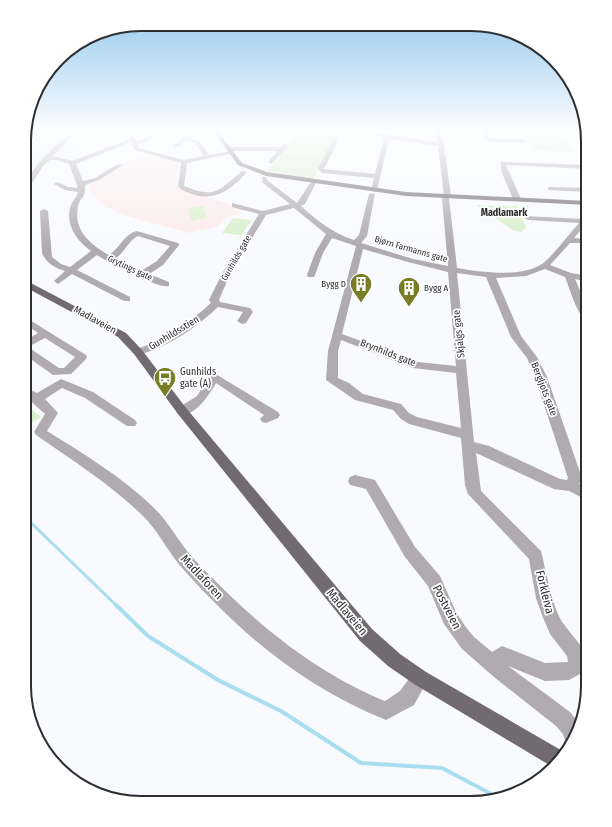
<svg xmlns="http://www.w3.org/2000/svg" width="612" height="827" font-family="'Fira Sans Condensed',sans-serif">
	<rect width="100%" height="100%" fill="#f8fafe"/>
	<!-- built -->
	<polygon fill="#e8effe" points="96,131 94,136 80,151 46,156 25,183 25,132"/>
	<!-- education -->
	<polygon fill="#fcebec" points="143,153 179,163 176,184 181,189 248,210 226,218 218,226 189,233 120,214 103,205 93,196 89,184"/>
	<!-- green -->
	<g fill="#d9efcb">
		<polygon points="299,131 337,131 314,179 267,171"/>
		<polygon points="526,136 564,137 573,152 536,150"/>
		<polygon points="476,205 517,206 526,228 522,230 523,232 514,231"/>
		<polygon points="203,206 207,218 191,221 188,208"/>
		<polygon points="233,218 252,220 241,235 222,233"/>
		<polygon points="25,404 41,417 24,428"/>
	</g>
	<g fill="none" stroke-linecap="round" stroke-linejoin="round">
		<!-- stream-far1 -->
		<polyline stroke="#a9def0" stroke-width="3" points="24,516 117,606"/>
		<!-- stream -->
		<polyline stroke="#a9def0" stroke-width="4" points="116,605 148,636 218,680 281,711 361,763 442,768 497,797"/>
		<!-- minor -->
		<g fill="#afabae" fill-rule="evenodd">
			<path d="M 71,131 L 77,131 L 53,156 L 72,161 L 130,139 L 126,131 L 132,131 L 136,141 C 147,140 153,131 163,131 L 145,143 L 138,144 L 139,148 L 184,160 L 204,156 L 195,143 L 186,141 L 177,147 L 172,146 L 193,131 L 199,131 L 189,139 L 199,141 L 209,155 L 231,151 L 234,153 L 187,163 L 184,186 C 216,199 218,191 242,171 L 247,172 C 233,188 217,201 195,195 C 189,193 182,191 178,186 L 181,163 L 135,150 L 131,142 L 76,164 L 83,181 L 95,178 L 118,164 L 123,165 L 99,180 L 85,185 C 86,199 80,196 78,207 C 73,230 91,245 109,255 C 121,247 123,235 137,231 L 178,243 L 179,245 L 163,265 L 149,274 L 169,282 L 169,286 C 158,289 107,262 97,255 L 77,270 L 130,297 L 130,301 L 124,301 L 72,274 L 58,284 L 54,281 L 65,271 C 55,268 46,263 42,253 L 40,211 L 44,209 L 48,211 L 52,257 L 61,264 L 70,267 L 91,251 C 77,241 64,224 71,205 C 73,200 77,197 78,192 L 65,190 L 54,184 L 57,182 L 68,187 L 78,188 L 69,164 L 57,160 L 50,160 L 43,166 L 27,191 L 25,192 C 24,171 57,146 71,131 ZM 138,236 L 170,246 L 157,261 L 141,271 L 115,259 C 126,251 128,241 138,236 Z"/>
			<polygon points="222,131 297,131 299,133 296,135 223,135 220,133"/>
			<path d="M 337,131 L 343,131 L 324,169 L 375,174 L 384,138 L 354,131 L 368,131 L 437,142 L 436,131 L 442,131 L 451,196 L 449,198 L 457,268 C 480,272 521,278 542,264 C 551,258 570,233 579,223 L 528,220 L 524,218 L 525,216 L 582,219 L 588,215 L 588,222 L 574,238 L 588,239 L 588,243 L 570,243 L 550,265 L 571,273 L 588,276 L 588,282 L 575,279 L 588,309 L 588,321 C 578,319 569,286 565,277 L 545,269 L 526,276 L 496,278 L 521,336 L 537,357 L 547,377 L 582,478 L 579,484 L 588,488 L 588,501 L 569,491 L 554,489 L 476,453 L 481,491 L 541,551 L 552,598 L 557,612 L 562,622 L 581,646 L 586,663 L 580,674 L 569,680 L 545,681 L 508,666 L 570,712 L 578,722 L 570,746 L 566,744 L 563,734 L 556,726 L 494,677 L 462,649 L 444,624 L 428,586 L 405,557 L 366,489 L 350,485 L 348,481 L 350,477 L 355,475 L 375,480 L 415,547 L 440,576 L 456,612 L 465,626 L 474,637 L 492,652 L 502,646 L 545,663 L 568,662 L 567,656 L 550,634 L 542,615 L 536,598 L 529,559 L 468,494 L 465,485 L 461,438 L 409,424 L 401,419 L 393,410 L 355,400 L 326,380 L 328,351 L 356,246 L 332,238 L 323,253 L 315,275 L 314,277 L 308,277 L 307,275 L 315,253 L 326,234 L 294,208 L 266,215 L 230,274 L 219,300 L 220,302 L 250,308 L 253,312 L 246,323 L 242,324 L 237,321 L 243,312 L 218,307 C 196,328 168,347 138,355 L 133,352 L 134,350 C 162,341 189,323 211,303 L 209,300 L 222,274 L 259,214 L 232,207 L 232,203 L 263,211 L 290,204 L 263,183 L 262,177 L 266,177 L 268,181 L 297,203 L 312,180 L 316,180 L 317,181 L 305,204 L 301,206 C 318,221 332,233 354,240 L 359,235 L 369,194 L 375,193 L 367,236 L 361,243 L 413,259 L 448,266 L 442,198 L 444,196 L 438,146 L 389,139 L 377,190 L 374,192 L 371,190 L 374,178 L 322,173 L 318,169 ZM 363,249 L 408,262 L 448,272 L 456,366 L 418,362 L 342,334 ZM 457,273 L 486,277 L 511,337 L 527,358 L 535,377 L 568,478 L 567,480 L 560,479 L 489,446 L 474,442 ZM 341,340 L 413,368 L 456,373 L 461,428 L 417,417 L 409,413 L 401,404 L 363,394 L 349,383 L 338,378 L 338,351 Z"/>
			<polygon points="482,131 488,131 490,138 522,139 525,141 522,143 488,142 485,140"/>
			<polygon points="577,131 583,131 587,136 588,143"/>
			<polygon points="284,144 289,145 271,164 268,162 278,151 232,151 229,149 232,147 281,147"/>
			<polygon points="500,162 588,165 588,169 506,165 521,199 517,201 513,199 502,173"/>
			<polygon points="550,187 588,188 588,192 548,190 548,188"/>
			<path d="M 25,317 L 86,355 L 87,357 L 86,359 L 71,374 L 53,375 L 25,355 L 25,341 L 38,333 L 25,324 ZM 45,338 L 75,357 L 64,368 L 59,368 L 28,347 Z"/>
			<path d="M 214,373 L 278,412 L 280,415 L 278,418 L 266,423 L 262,422 L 260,419 L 264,415 L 216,383 C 209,395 194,419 178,414 L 176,411 L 178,408 L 197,396 L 210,374 Z"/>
			<path d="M 61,379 L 93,392 L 135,420 L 137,423 L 135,426 L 127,426 L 85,398 L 62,388 L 45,399 L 58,413 L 47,431 C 84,454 122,477 153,507 C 169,522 179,543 194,559 C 248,617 311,671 385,701 L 400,691 L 414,672 L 420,669 L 426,672 L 429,678 L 414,705 L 386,720 C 303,686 243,636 184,570 C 168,553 159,531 142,515 C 110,484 72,460 36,435 L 34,432 L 45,414 L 25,396 L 25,387 L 37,393 Z"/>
		</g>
		<!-- major -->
		<g fill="#716b6f" fill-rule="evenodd">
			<polygon points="213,131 218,131 242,163 267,172 406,192 588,201 588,205 406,196 266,176 238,165"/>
			<polygon points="25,280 126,333 142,350 186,408 372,629 400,654 426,672 566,753 551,766 414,684 388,666 360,641 178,414 134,354 118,337 25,287"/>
		</g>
	</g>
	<!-- sky -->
	<linearGradient id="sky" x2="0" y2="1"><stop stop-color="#8fc5eb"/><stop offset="0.53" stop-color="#fcfdff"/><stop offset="1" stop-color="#fcfdff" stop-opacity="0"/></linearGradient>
	<rect width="612" height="247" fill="url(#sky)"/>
	<!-- icons -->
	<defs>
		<g id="building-pin" transform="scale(1.15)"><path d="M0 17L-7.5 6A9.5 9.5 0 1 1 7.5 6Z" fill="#797d26" stroke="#fff"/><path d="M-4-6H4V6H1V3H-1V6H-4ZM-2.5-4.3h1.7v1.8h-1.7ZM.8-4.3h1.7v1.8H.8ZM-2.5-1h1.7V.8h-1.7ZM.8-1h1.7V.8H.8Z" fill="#fff"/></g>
		<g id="bus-pin" transform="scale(1.15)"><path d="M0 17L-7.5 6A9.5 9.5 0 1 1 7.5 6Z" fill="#797d26" stroke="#fff"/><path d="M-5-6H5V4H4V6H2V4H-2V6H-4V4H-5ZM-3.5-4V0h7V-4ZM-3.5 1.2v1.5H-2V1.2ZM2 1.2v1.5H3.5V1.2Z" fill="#fff"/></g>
	</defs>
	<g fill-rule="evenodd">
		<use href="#building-pin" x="361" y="284"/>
		<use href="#building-pin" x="409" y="288"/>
		<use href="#bus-pin" x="165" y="378"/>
	</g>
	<g text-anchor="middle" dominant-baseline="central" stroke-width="3.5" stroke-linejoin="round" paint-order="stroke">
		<!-- far-street labels -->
		<g font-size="9" fill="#2d2e31" stroke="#fff">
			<text transform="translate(411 249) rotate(16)">Bjørn Farmanns gate</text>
			<text transform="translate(236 258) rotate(-60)">Gunhilds gate</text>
			<text transform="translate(130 268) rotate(25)">Grytings gate</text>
		</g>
		<!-- far-poi labels -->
		<g font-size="9" fill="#2d2e31" stroke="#fff" text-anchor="end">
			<text x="346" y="284">Bygg D</text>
			<text x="424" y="288" text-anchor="start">Bygg A</text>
		</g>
		<!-- far-quarter labels -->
		<g font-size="10" font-weight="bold" fill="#2d2e31" stroke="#fff">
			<text x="504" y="213">Madlamark</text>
		</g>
		<!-- street labels -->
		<g font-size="10" fill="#2d2e31" stroke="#fff">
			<text transform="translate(95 320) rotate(29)">Madlaveien</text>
			<text transform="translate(174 333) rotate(-31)">Gunhildsstien</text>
			<text transform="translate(459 334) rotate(-96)">Skjalgs gate</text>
			<text transform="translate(388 353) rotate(21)">Brynhilds gate</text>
			<text transform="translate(544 389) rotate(69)">Bergljots gate</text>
		</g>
		<!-- poi labels -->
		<g font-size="10" fill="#2d2e31" stroke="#fff" text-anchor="start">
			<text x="180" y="372">Gunhilds<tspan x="180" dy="12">gate (A)</tspan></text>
		</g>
		<!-- near-street labels -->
		<g font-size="12" fill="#2d2e31" stroke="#fff">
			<text transform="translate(202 577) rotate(47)">Madlaforen</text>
			<text transform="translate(545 592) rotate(76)">Forkleiva</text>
			<text transform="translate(447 607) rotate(63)">Postveien</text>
			<text transform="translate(347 612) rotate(50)">Madlaveien</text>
		</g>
	</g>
	<!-- crop -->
	<path d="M0 0H612V827H0ZM141 31H471A110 110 0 0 1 581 141V686A110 110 0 0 1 471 796H141A110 110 0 0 1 31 686V141A110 110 0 0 1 141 31Z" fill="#fff" fill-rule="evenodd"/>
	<path fill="none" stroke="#2d2e31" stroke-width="2" d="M141 31H471A110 110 0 0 1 581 141V686A110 110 0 0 1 471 796H141A110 110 0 0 1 31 686V141A110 110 0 0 1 141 31Z"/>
</svg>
